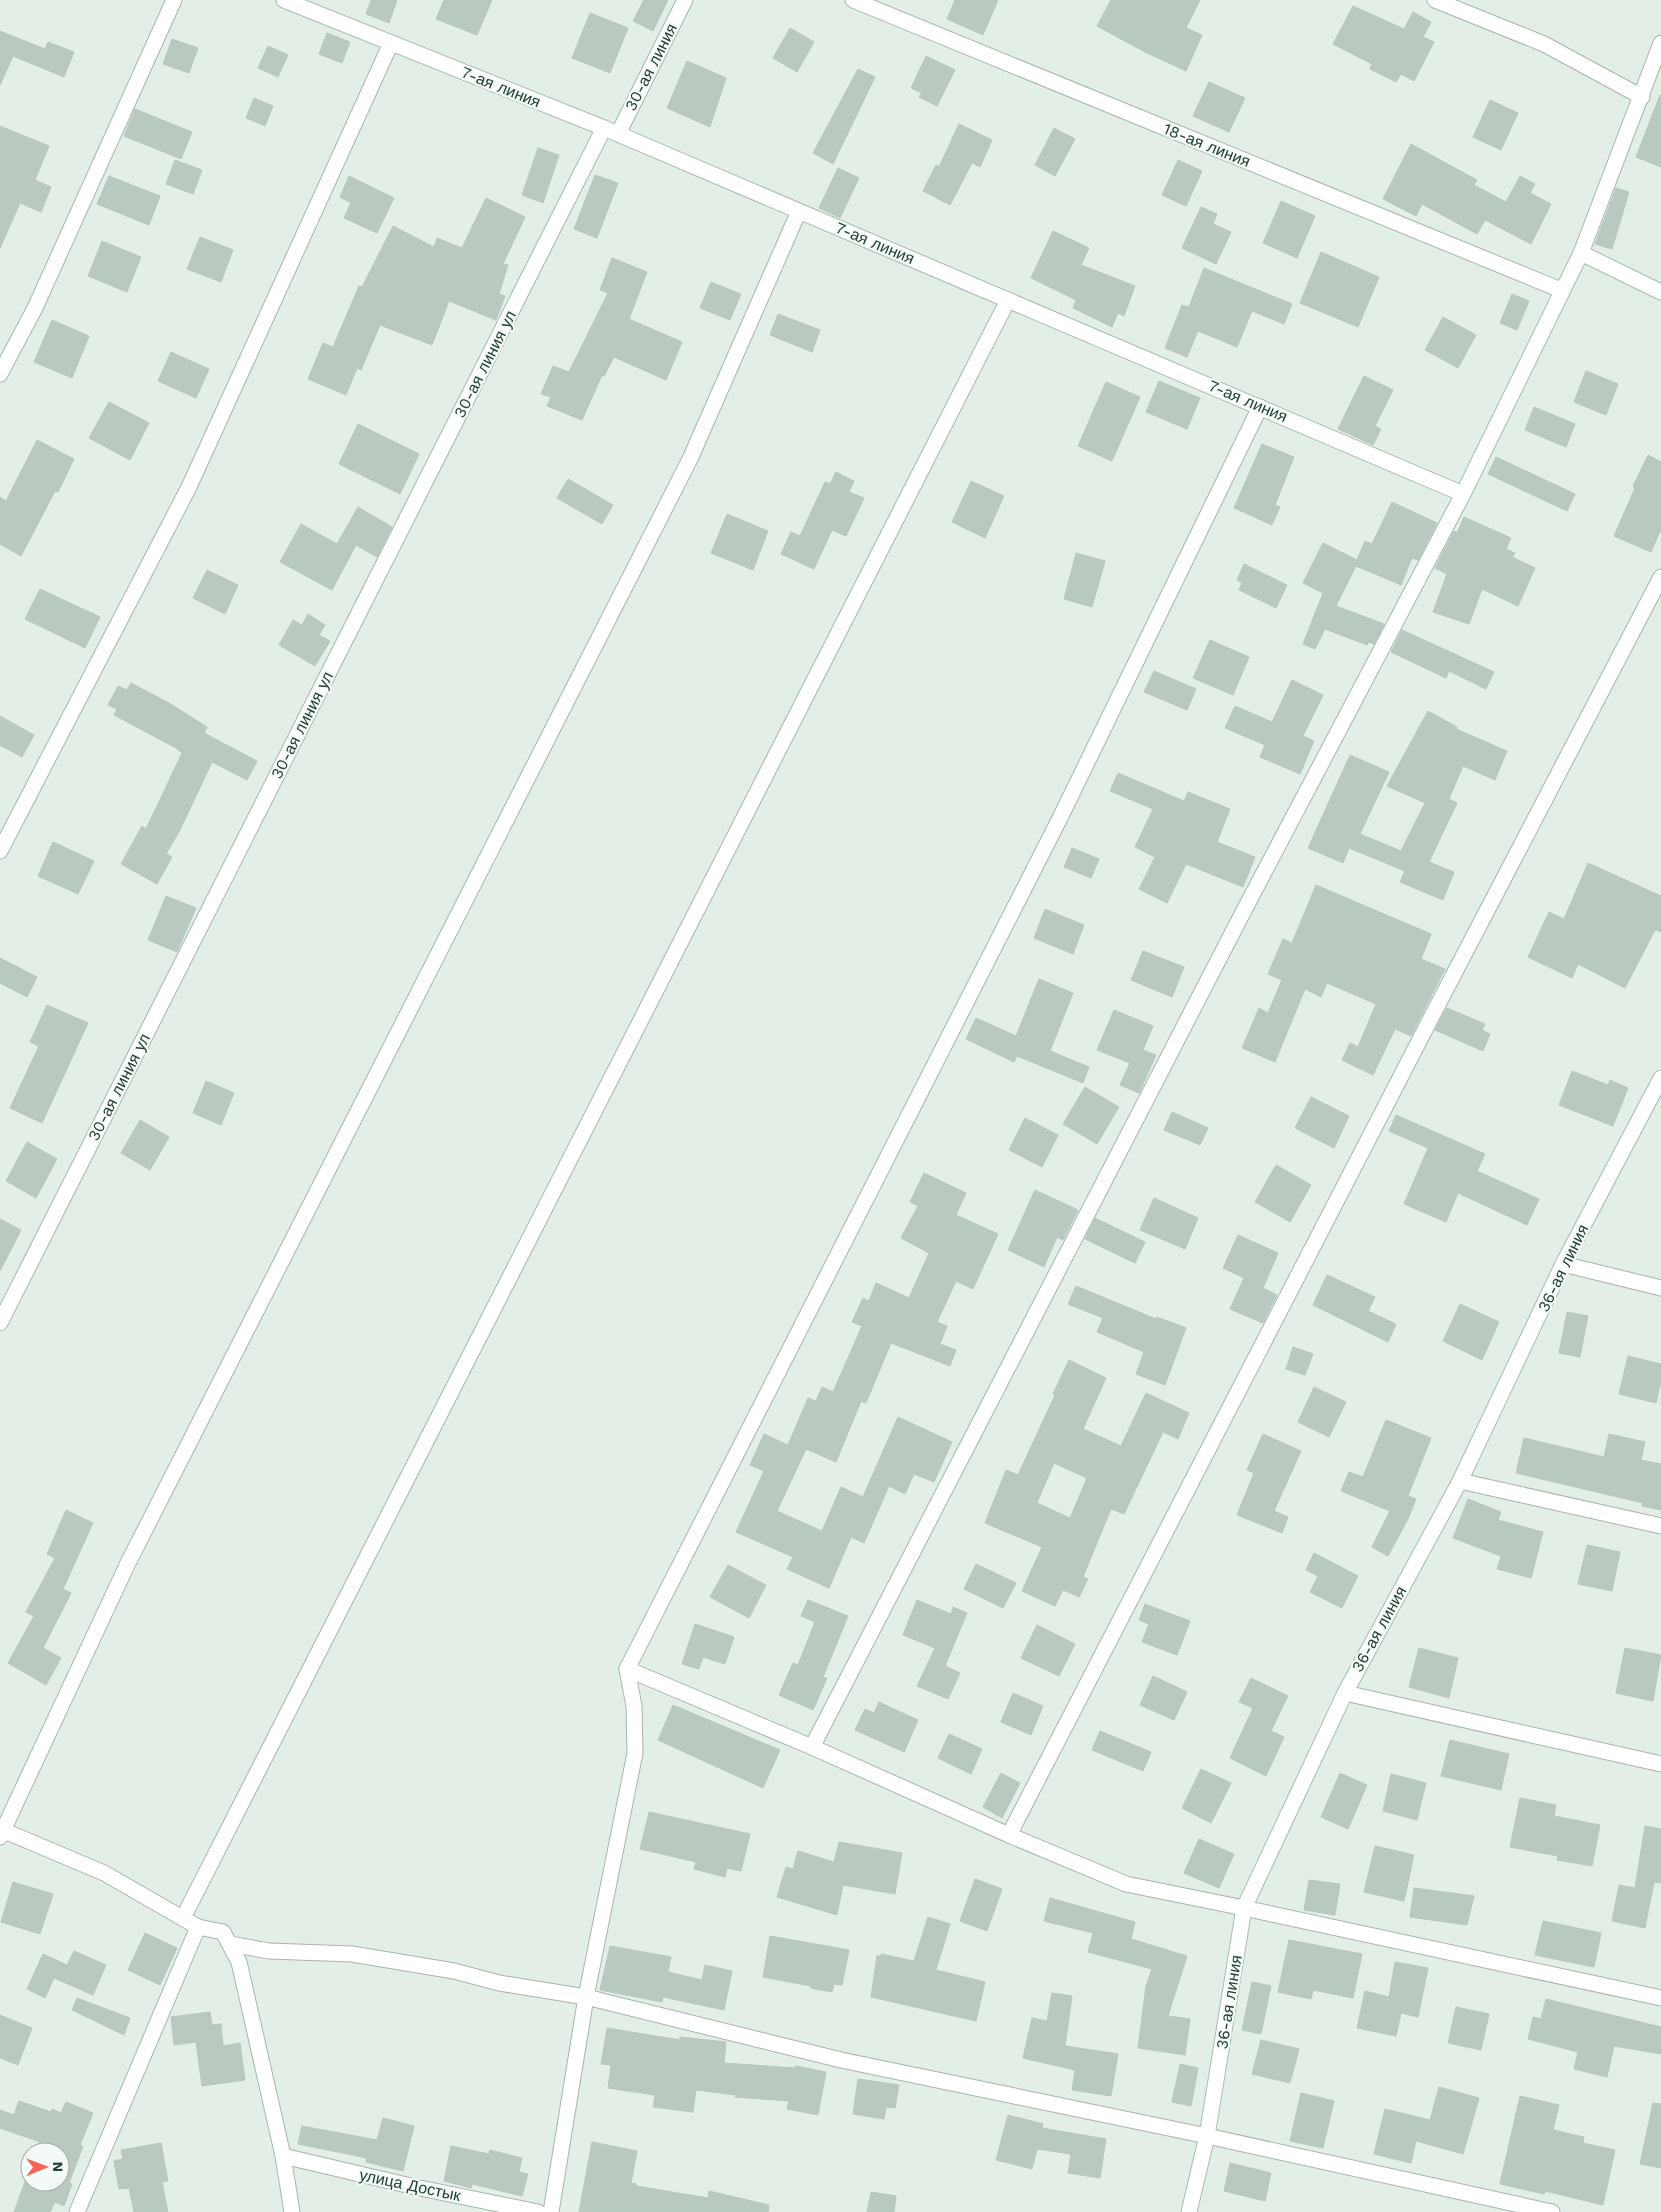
<svg xmlns="http://www.w3.org/2000/svg" width="1661" height="2212" font-family="'Work Sans',sans-serif">
	<rect width="100%" height="100%" fill="#e3eee7"/>
	<!-- building -->
	<g fill="#b9c9c0" stroke="#b6c8bd" fill-rule="evenodd">
		<polygon points="371,0 397,0 389,23 366,14"/>
		<polygon points="444,0 492,0 477,35 436,19"/>
		<polygon points="644,0 668,0 653,31 633,21"/>
		<polygon points="955,0 998,0 983,35 947,19"/>
		<polygon points="1111,0 1200,0 1186,28 1202,35 1186,71 1145,52 1097,26"/>
		<polygon points="1353,6 1404,29 1413,12 1431,22 1423,37 1434,42 1414,81 1401,74 1396,82 1370,69 1372,64 1333,44"/>
		<polygon points="590,13 628,28 610,73 572,58"/>
		<polygon points="790,28 814,42 797,72 773,58"/>
		<polygon points="0,31 45,49 48,42 74,52 64,77 13,56 0,85"/>
		<polygon points="327,33 350,42 342,63 319,54"/>
		<polygon points="172,39 198,48 189,73 163,64"/>
		<polygon points="268,46 288,55 278,77 258,68"/>
		<polygon points="926,56 955,70 937,106 919,97 922,93 911,88"/>
		<polygon points="687,61 726,78 710,127 667,108"/>
		<polygon points="858,69 875,77 833,164 813,153"/>
		<polygon points="1209,82 1245,98 1229,132 1193,116"/>
		<polygon points="1660,95 1661,95 1661,167 1636,157"/>
		<polygon points="254,98 273,106 265,126 246,118"/>
		<polygon points="1490,100 1518,113 1501,150 1473,137"/>
		<polygon points="135,109 192,132 181,159 124,136"/>
		<polygon points="959,124 992,140 980,167 972,163 950,205 923,191 936,165 939,167"/>
		<polygon points="0,126 49,146 35,180 51,187 41,212 20,203 0,248"/>
		<polygon points="1054,128 1075,139 1055,176 1035,165"/>
		<polygon points="1411,144 1477,180 1474,185 1506,202 1520,176 1535,184 1530,193 1551,204 1531,244 1485,220 1477,234 1422,204 1416,216 1383,199"/>
		<polygon points="538,148 559,155 543,203 522,195"/>
		<polygon points="175,160 202,170 193,194 166,184"/>
		<polygon points="1178,160 1202,171 1186,206 1162,195"/>
		<polygon points="838,168 859,178 840,218 819,208"/>
		<polygon points="595,175 618,183 597,238 574,229"/>
		<polygon points="109,176 160,196 149,225 97,204"/>
		<polygon points="349,176 394,198 377,233 344,218 351,203 340,197"/>
		<polygon points="1616,188 1629,192 1612,249 1595,244"/>
		<polygon points="486,198 525,217 503,264 508,265 499,294 505,296 496,320 449,301 432,345 380,325 361,370 357,368 346,395 308,379 323,343 333,347 359,286 362,287 393,226 434,247 437,238 462,248"/>
		<polygon points="1281,201 1315,216 1297,258 1263,243"/>
		<polygon points="1201,207 1217,214 1213,224 1231,232 1216,264 1182,248"/>
		<polygon points="1053,231 1089,248 1081,265 1135,286 1124,316 1118,313 1112,327 1073,308 1076,300 1031,278"/>
		<polygon points="200,237 233,250 221,282 187,269"/>
		<polygon points="102,241 141,257 127,292 88,276"/>
		<polygon points="1321,252 1379,277 1358,327 1300,303"/>
		<polygon points="612,258 647,272 629,319 682,342 666,380 614,357 604,376 602,375 582,420 547,406 551,397 541,394 553,366 569,372 608,293 600,290"/>
		<polygon points="1204,268 1292,304 1284,324 1252,311 1237,347 1198,331 1187,357 1165,348 1182,305 1189,307"/>
		<polygon points="711,282 741,294 730,320 700,308"/>
		<polygon points="1512,294 1529,301 1517,330 1500,323"/>
		<polygon points="778,314 820,330 812,352 770,335"/>
		<polygon points="1443,317 1476,335 1458,368 1425,350"/>
		<polygon points="52,320 89,336 72,378 34,362"/>
		<polygon points="171,352 209,369 196,398 158,381"/>
		<polygon points="1586,371 1618,384 1606,415 1574,402"/>
		<polygon points="1364,376 1393,390 1375,426 1381,429 1373,445 1338,429"/>
		<polygon points="1159,381 1200,398 1187,429 1146,412"/>
		<polygon points="1106,382 1140,397 1112,461 1078,446"/>
		<polygon points="109,402 149,423 130,460 89,438"/>
		<polygon points="1534,407 1575,424 1566,447 1525,430"/>
		<polygon points="358,424 419,454 400,494 339,464"/>
		<polygon points="37,440 74,459 58,492 55,491 21,556 0,544 0,497 6,501"/>
		<polygon points="1262,444 1294,457 1275,505 1280,507 1272,525 1234,508"/>
		<polygon points="1648,455 1661,462 1661,529 1651,552 1614,536 1635,488 1633,486"/>
		<polygon points="1496,457 1575,494 1567,511 1488,474"/>
		<polygon points="836,472 854,481 849,492 864,498 846,536 832,530 814,569 781,554 791,532 800,536 825,482 830,484"/>
		<polygon points="568,479 613,505 602,524 557,498"/>
		<polygon points="971,481 1004,496 985,538 952,522"/>
		<polygon points="1392,502 1437,523 1418,560 1412,558 1401,585 1356,566 1336,606 1384,624 1374,644 1368,642 1367,645 1325,629 1315,649 1303,644 1323,593 1303,583 1323,543 1357,560 1365,541 1372,544"/>
		<polygon points="358,507 392,527 377,557 356,545 332,590 280,562 301,524 337,544"/>
		<polygon points="727,514 768,531 753,570 711,553"/>
		<polygon points="1464,517 1511,538 1506,549 1515,553 1512,557 1535,568 1518,606 1482,589 1469,624 1433,612 1447,574 1435,568 1454,531 1457,533"/>
		<polygon points="1076,553 1105,561 1092,607 1064,599"/>
		<polygon points="1244,564 1287,585 1276,608 1239,590 1242,583 1237,580"/>
		<polygon points="207,570 238,585 225,614 193,598"/>
		<polygon points="40,589 100,617 85,648 25,619"/>
		<polygon points="308,614 325,625 319,635 330,641 315,666 279,645 293,620 302,625"/>
		<polygon points="1402,630 1494,672 1486,689 1449,671 1446,678 1391,652"/>
		<polygon points="1210,640 1249,657 1233,695 1193,678"/>
		<polygon points="1154,671 1196,689 1187,710 1144,692"/>
		<polygon points="1292,680 1323,695 1303,736 1314,741 1300,774 1260,757 1265,745 1225,728 1235,706 1272,722"/>
		<polygon points="131,683 169,703 207,727 204,733 257,761 247,780 212,762 180,830 166,854 172,857 157,884 121,864 142,826 146,829 182,753 176,748 114,715 117,709 108,705 118,686 127,690"/>
		<polygon points="1428,711 1457,727 1456,729 1507,751 1495,780 1463,766 1449,799 1457,803 1429,862 1454,872 1443,900 1400,882 1405,871 1349,848 1343,863 1308,848 1350,755 1389,772 1360,834 1401,851 1425,803 1387,786"/>
		<polygon points="0,716 34,735 22,757 0,745"/>
		<polygon points="1118,773 1184,801 1188,792 1230,809 1217,842 1255,857 1243,887 1186,864 1167,903 1139,889 1155,857 1135,847 1153,809 1110,791"/>
		<polygon points="53,842 94,861 78,894 38,876"/>
		<polygon points="1072,848 1099,859 1091,878 1064,867"/>
		<polygon points="1588,863 1661,896 1661,932 1655,930 1625,988 1578,964 1572,978 1528,957 1549,912 1564,919"/>
		<polygon points="1316,885 1431,934 1421,959 1445,969 1411,1036 1395,1029 1373,1075 1342,1060 1350,1043 1358,1047 1376,1004 1327,983 1321,997 1305,989 1275,1062 1242,1048 1259,1008 1268,1013 1282,980 1268,974 1283,939 1292,943"/>
		<polygon points="166,896 196,908 177,952 148,940"/>
		<polygon points="1045,909 1084,925 1073,954 1034,938"/>
		<polygon points="1143,951 1184,967 1172,997 1131,980"/>
		<polygon points="0,958 37,977 27,997 0,983"/>
		<polygon points="1039,979 1073,993 1050,1051 1089,1067 1083,1083 1017,1056 1014,1062 966,1039 976,1018 1016,1036"/>
		<polygon points="47,1005 88,1023 42,1123 10,1108 39,1046 30,1042"/>
		<polygon points="1447,1008 1485,1024 1482,1030 1490,1034 1483,1051 1435,1030"/>
		<polygon points="1114,1010 1153,1026 1143,1050 1156,1055 1139,1093 1120,1085 1130,1063 1097,1050"/>
		<polygon points="1572,1071 1608,1085 1610,1080 1628,1088 1613,1126 1559,1105"/>
		<polygon points="206,1081 234,1093 221,1125 193,1113"/>
		<polygon points="1085,1087 1119,1107 1097,1144 1063,1124"/>
		<polygon points="1311,1097 1349,1116 1334,1148 1295,1128"/>
		<polygon points="1172,1112 1208,1128 1200,1145 1164,1130"/>
		<polygon points="1396,1115 1485,1154 1477,1171 1539,1199 1527,1225 1458,1193 1446,1222 1404,1204 1428,1148 1389,1131"/>
		<polygon points="1025,1118 1058,1135 1042,1167 1009,1150"/>
		<polygon points="140,1120 169,1137 150,1170 121,1153"/>
		<polygon points="27,1142 57,1159 36,1198 6,1181"/>
		<polygon points="1276,1165 1311,1185 1290,1222 1255,1202"/>
		<polygon points="924,1173 966,1193 956,1215 998,1234 973,1289 956,1281 937,1322 947,1326 940,1344 956,1350 950,1366 891,1343 866,1403 861,1401 836,1462 806,1449 777,1511 822,1531 841,1487 863,1497 898,1417 952,1442 934,1482 914,1474 905,1494 889,1486 864,1543 851,1537 829,1588 787,1569 793,1557 736,1532 764,1471 750,1465 764,1434 788,1445 808,1398 816,1401 822,1387 833,1392 862,1326 852,1322 863,1298 869,1301 876,1283 909,1298 929,1253 901,1238 918,1206 910,1202"/>
		<polygon points="1035,1190 1078,1210 1063,1240 1057,1237 1044,1267 1008,1250"/>
		<polygon points="1154,1198 1198,1218 1185,1249 1140,1230"/>
		<polygon points="1095,1218 1145,1242 1135,1263 1085,1239"/>
		<polygon points="0,1219 21,1230 0,1271"/>
		<polygon points="1238,1235 1278,1253 1263,1288 1277,1295 1263,1323 1230,1309 1244,1278 1223,1268"/>
		<polygon points="1327,1275 1375,1297 1368,1311 1396,1324 1388,1342 1313,1305"/>
		<polygon points="1076,1286 1156,1319 1157,1317 1186,1328 1165,1385 1136,1374 1144,1352 1097,1332 1103,1318 1068,1304"/>
		<polygon points="1460,1304 1499,1322 1482,1360 1443,1341"/>
		<polygon points="1567,1312 1588,1316 1580,1357 1559,1353"/>
		<polygon points="1293,1347 1313,1354 1305,1375 1286,1369"/>
		<polygon points="1628,1356 1661,1364 1661,1381 1656,1403 1619,1394"/>
		<path d="M 1069,1360 L 1106,1378 L 1083,1429 L 1121,1446 L 1146,1393 L 1189,1413 L 1178,1439 L 1163,1432 L 1124,1514 L 1111,1509 L 1083,1577 L 1088,1579 L 1079,1597 L 1063,1590 L 1055,1606 L 1022,1591 L 1042,1547 L 985,1523 L 1006,1470 L 1018,1475 L 1055,1395 L 1053,1394 ZM 1054,1463 L 1087,1478 L 1070,1518 L 1037,1503 Z"/>
		<polygon points="1314,1387 1346,1402 1329,1437 1298,1422"/>
		<polygon points="1386,1420 1431,1438 1408,1496 1416,1499 1408,1519 1388,1556 1372,1547 1390,1511 1341,1491 1349,1472 1363,1477"/>
		<polygon points="1263,1434 1301,1451 1274,1511 1288,1517 1282,1533 1237,1515 1254,1473 1247,1470"/>
		<polygon points="1609,1434 1645,1442 1641,1460 1661,1464 1661,1510 1642,1506 1643,1503 1516,1473 1524,1438 1604,1457"/>
		<polygon points="1468,1499 1501,1512 1498,1520 1543,1532 1531,1578 1497,1569 1501,1556 1453,1538"/>
		<polygon points="66,1510 93,1523 63,1589 71,1593 43,1648 61,1658 46,1685 8,1663 34,1616 26,1612 55,1558 47,1554"/>
		<polygon points="1587,1545 1620,1552 1612,1591 1578,1584"/>
		<polygon points="1314,1553 1358,1576 1342,1608 1310,1592 1318,1576 1306,1570"/>
		<polygon points="976,1564 1016,1583 1003,1608 964,1589"/>
		<polygon points="728,1565 766,1585 749,1618 710,1597"/>
		<polygon points="808,1600 848,1616 823,1677 827,1678 813,1710 779,1695 793,1663 798,1665 815,1622 801,1616"/>
		<polygon points="917,1600 951,1614 953,1607 967,1613 945,1666 960,1673 948,1699 917,1686 935,1648 903,1635"/>
		<polygon points="1145,1604 1190,1621 1177,1655 1142,1642 1149,1624 1139,1620"/>
		<polygon points="695,1624 734,1637 725,1664 703,1657 699,1669 682,1664"/>
		<polygon points="1037,1625 1075,1644 1059,1676 1021,1658"/>
		<polygon points="1419,1648 1458,1658 1449,1698 1409,1687"/>
		<polygon points="1625,1648 1661,1655 1653,1701 1616,1693"/>
		<polygon points="1153,1676 1187,1692 1174,1720 1140,1705"/>
		<polygon points="1251,1678 1288,1696 1271,1731 1284,1737 1266,1776 1230,1758 1253,1708 1239,1702"/>
		<polygon points="1013,1693 1043,1706 1031,1735 1001,1722"/>
		<polygon points="879,1702 918,1720 904,1752 855,1730 865,1709 874,1713"/>
		<polygon points="673,1705 780,1750 763,1788 658,1740"/>
		<polygon points="1100,1731 1151,1752 1143,1771 1092,1750"/>
		<polygon points="949,1734 982,1749 971,1774 938,1758"/>
		<polygon points="1450,1740 1509,1754 1501,1790 1441,1776"/>
		<polygon points="1201,1769 1231,1783 1211,1823 1182,1808"/>
		<polygon points="1001,1773 1020,1783 1002,1818 983,1807"/>
		<polygon points="1340,1773 1367,1785 1348,1829 1321,1817"/>
		<polygon points="1391,1774 1426,1783 1417,1820 1383,1811"/>
		<polygon points="1520,1798 1556,1805 1554,1816 1600,1825 1592,1866 1557,1860 1558,1856 1510,1847"/>
		<polygon points="649,1812 750,1834 741,1871 727,1868 725,1877 694,1869 696,1862 640,1849"/>
		<polygon points="1645,1826 1661,1829 1661,1883 1654,1882 1645,1928 1612,1921 1619,1885 1635,1888"/>
		<polygon points="1199,1839 1234,1854 1219,1888 1184,1873"/>
		<polygon points="839,1842 902,1853 895,1894 843,1885 837,1915 777,1897 786,1867 793,1869 798,1851 834,1862"/>
		<polygon points="1375,1846 1414,1855 1404,1901 1364,1892"/>
		<polygon points="975,1879 1002,1889 987,1931 960,1921"/>
		<polygon points="1309,1880 1340,1884 1335,1915 1304,1910"/>
		<polygon points="13,1882 53,1894 40,1934 1,1922"/>
		<polygon points="1414,1888 1474,1896 1467,1925 1410,1917"/>
		<polygon points="1050,1898 1135,1922 1131,1939 1187,1956 1168,2016 1190,2019 1185,2055 1138,2048 1146,1986 1152,1969 1088,1952 1093,1933 1044,1921"/>
		<polygon points="928,1917 950,1924 936,1970 985,1982 976,2021 871,1997 877,1956 881,1956 881,1954 914,1961"/>
		<polygon points="1543,1921 1601,1933 1594,1967 1535,1955"/>
		<polygon points="145,1933 177,1948 160,1985 128,1970"/>
		<polygon points="770,1936 849,1950 842,1985 834,1984 832,1992 811,1988 811,1986 763,1977"/>
		<polygon points="1289,1940 1362,1954 1353,1998 1313,1990 1311,1999 1278,1992"/>
		<polygon points="610,1946 671,1957 668,1972 702,1980 705,1965 732,1971 724,2010 663,1997 662,2002 600,1990"/>
		<polygon points="74,1951 106,1965 93,1995 54,1978 45,1998 27,1989 43,1954 67,1965"/>
		<polygon points="1395,1962 1428,1968 1418,2017 1401,2013 1396,2036 1357,2028 1365,1991 1389,1997"/>
		<polygon points="1252,1982 1271,1986 1261,2034 1242,2030"/>
		<polygon points="1052,1993 1072,1996 1065,2046 1118,2054 1111,2096 1072,2090 1075,2070 1023,2058 1032,2018 1047,2021"/>
		<polygon points="77,1998 130,2018 124,2035 72,2010"/>
		<polygon points="1546,1999 1661,2027 1661,2054 1614,2046 1607,2077 1574,2069 1578,2052 1528,2039 1533,2017 1541,2019"/>
		<polygon points="1456,2007 1489,2014 1481,2050 1448,2043"/>
		<polygon points="210,2012 212,2025 221,2024 223,2046 240,2043 245,2080 202,2086 196,2042 174,2045 171,2017"/>
		<polygon points="0,2015 32,2028 18,2065 0,2058"/>
		<polygon points="607,2028 680,2040 680,2037 726,2042 724,2063 795,2068 796,2066 826,2072 818,2115 787,2109 789,2101 735,2097 736,2095 696,2090 693,2112 653,2107 655,2095 608,2088 611,2065 601,2064"/>
		<polygon points="1261,2040 1299,2049 1290,2083 1252,2074"/>
		<polygon points="1180,2064 1198,2068 1191,2106 1172,2102"/>
		<polygon points="858,2079 899,2085 895,2108 886,2107 884,2119 853,2114"/>
		<polygon points="1439,2087 1479,2098 1463,2154 1416,2141 1411,2163 1374,2154 1385,2109 1430,2120"/>
		<polygon points="1301,2093 1334,2101 1323,2148 1290,2141"/>
		<polygon points="1520,2096 1559,2105 1553,2130 1584,2137 1583,2143 1615,2150 1603,2205 1545,2191 1544,2194 1500,2184"/>
		<polygon points="19,2101 51,2112 52,2109 61,2113 66,2102 93,2113 80,2145 83,2146 69,2183 72,2184 64,2206 55,2202 50,2212 14,2212 30,2168 30,2182 60,2182 60,2152 36,2152 40,2142 0,2128 0,2110 14,2115"/>
		<polygon points="1653,2103 1661,2104 1661,2168 1640,2164"/>
		<polygon points="1008,2115 1043,2124 1042,2128 1106,2139 1100,2178 1068,2173 1071,2154 1037,2149 1032,2169 996,2160"/>
		<polygon points="383,2118 414,2126 403,2171 366,2162 367,2158 298,2144 302,2126 377,2140"/>
		<polygon points="592,2142 637,2151 631,2183 636,2184 636,2186 708,2198 709,2191 769,2205 768,2212 579,2212"/>
		<polygon points="161,2143 168,2181 162,2182 168,2212 134,2212 129,2188 119,2189 114,2161 123,2159 121,2150"/>
		<polygon points="451,2146 489,2154 490,2150 522,2158 519,2172 528,2174 522,2196 472,2184 471,2188 444,2181"/>
		<polygon points="1230,2163 1271,2173 1265,2201 1224,2191"/>
		<polygon points="871,2192 896,2196 894,2212 867,2212"/>
	</g>
	<g fill="none" stroke-linecap="round" stroke-linejoin="round">
		<!-- street casing -->
		<g stroke="#a5b6ad" stroke-width="17">
			<g id="street">
				<polyline points="853,0 1561,290"/>
				<polyline points="1435,0 1544,44 1642,97"/>
				<polyline points="618,134 685,0"/>
				<polyline points="1581,253 1661,43"/>
				<polyline points="0,374 35,308 174,0"/>
				<polyline points="1260,407 1061,816 627,1669 812,1747 1009,1835 1126,1884 1244,1908 1661,1998"/>
				<polyline points="0,851 189,487 391,43"/>
				<polyline points="1563,1264 1661,1288"/>
				<polyline points="0,1323 604,128"/>
				<polyline points="1460,1481 1661,1526"/>
				<polyline points="1345,1693 1661,1764"/>
				<polyline points="812,1747 1239,920 1463,494"/>
				<polyline points="0,1829 104,1873 198,1927 223,1932 239,1962 283,2156 292,2212"/>
				<polyline points="1009,1835 1431,1018 1661,577"/>
				<polyline points="0,1837 128,1563 690,459 799,211"/>
				<polyline points="183,1918 1008,300"/>
				<polyline points="230,1944 269,1951 352,1954 454,1971 499,1983 586,1997 841,2060 1207,2136 1552,2212"/>
				<polyline points="283,2156 415,2187 538,2212"/>
				<polyline points="77,2212 198,1927"/>
				<polyline points="551,2212 586,1997 635,1753 634,1706 627,1669"/>
			</g>
		</g>
		<!-- secondary casing -->
		<g stroke="#a4bdb0" stroke-width="17">
			<g id="secondary">
				<polyline points="284,0 604,128 1463,494 1581,253 1661,292"/>
				<polyline points="1189,2212 1207,2136 1244,1908 1345,1693 1460,1481 1563,1264 1661,1078"/>
			</g>
		</g>
		<!-- street -->
		<use href="#street" stroke="#fff" stroke-width="15"/>
		<!-- secondary -->
		<use href="#secondary" stroke="#fff" stroke-width="15"/>
	</g>
	<g text-anchor="middle" dominant-baseline="central" stroke-width="4.5" stroke-linejoin="round" paint-order="stroke">
		<!-- street labels -->
		<g font-size="16" fill="#224033" stroke="#f4faf6">
			<text transform="translate(651 67) rotate(-63)">30-ая линия</text>
			<text transform="translate(501 87) rotate(22)">7-ая линия</text>
			<text transform="translate(1207 145) rotate(22)">18-ая линия</text>
			<text transform="translate(875 243) rotate(23)">7-ая линия</text>
			<text transform="translate(485 364) rotate(-63)">30-ая линия ул</text>
			<text transform="translate(1248 401) rotate(23)">7-ая линия</text>
			<text transform="translate(302 725) rotate(-63)">30-ая линия ул</text>
			<text transform="translate(119 1087) rotate(-63)">30-ая линия ул</text>
			<text transform="translate(1563 1268) rotate(-64)">36-ая линия</text>
			<text transform="translate(1379 1629) rotate(-61)">36-ая линия</text>
			<text transform="translate(1229 2002) rotate(-81)">36-ая линия</text>
			<text transform="translate(410 2185) rotate(12)">улица Достык</text>
		</g>
	</g>
	<!-- north arrow -->
	<g transform="translate(45 2167) rotate(89)"><circle r="24" fill="#f4faf6" stroke="#a0b0a8"/>
	<path d="M0-4L9 19L0 12L-9 19Z" fill="#f76359"/>
	<text y="-8" font-size="14" font-weight="bold" text-anchor="middle" fill="#224033">N</text>
	</g>
</svg>
